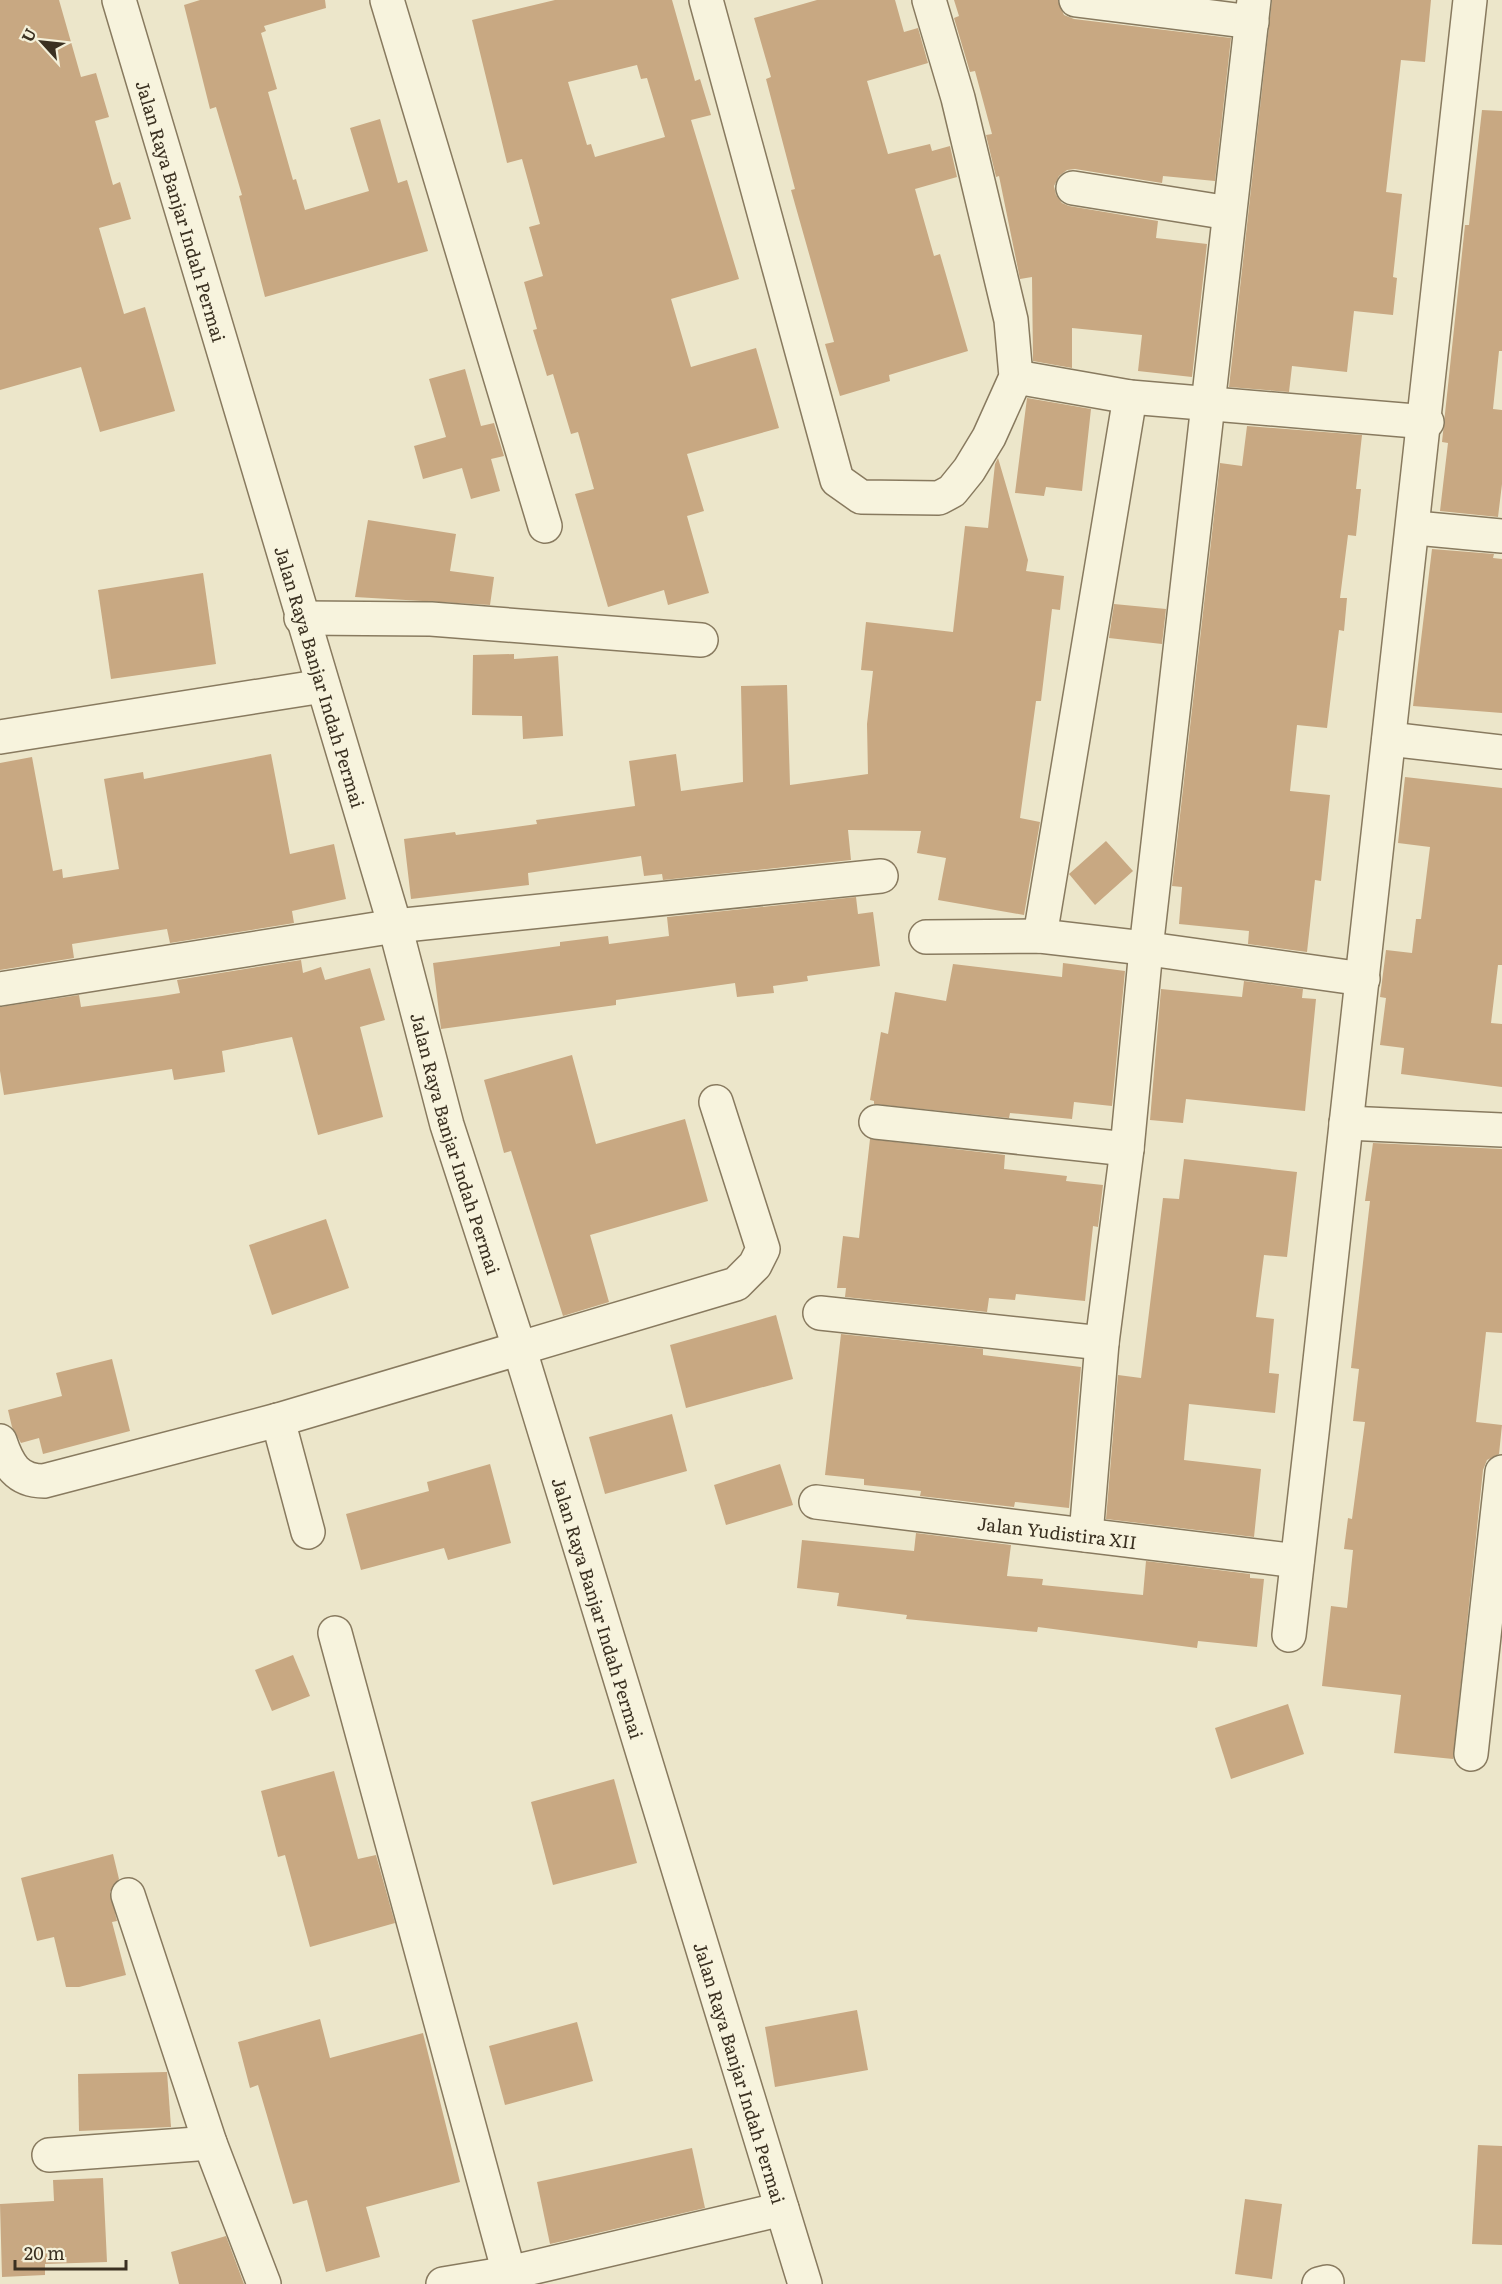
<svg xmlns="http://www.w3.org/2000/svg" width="1502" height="2284" font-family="Literata,serif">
	<rect width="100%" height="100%" fill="#ece6ca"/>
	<!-- building -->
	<g fill="#c8a882" fill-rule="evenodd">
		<polygon points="0,0 59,0 81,77 96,73 109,117 95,121 113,185 120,182 131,219 99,228 124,314 145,307 175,411 100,432 81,367 0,390"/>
		<polygon points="200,0 325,0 326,8 264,26 266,31 261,33 277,89 268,92 293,180 296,179 305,210 369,191 350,128 380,119 398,183 407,180 428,251 265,297 239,196 242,195 216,107 210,109 184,5"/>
		<path d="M 555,0 L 672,0 L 695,81 L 700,79 L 711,115 L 691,120 L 739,279 L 671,299 L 691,367 L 756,348 L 779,428 L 687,454 L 704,511 L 687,516 L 709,593 L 668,605 L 664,590 L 608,607 L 575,494 L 594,489 L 578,432 L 571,434 L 553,374 L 547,376 L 533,330 L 537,329 L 524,282 L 543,276 L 529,227 L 540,224 L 522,159 L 507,163 L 472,20 ZM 637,65 L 641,79 L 647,78 L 665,137 L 595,157 L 591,144 L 587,145 L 568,82 Z"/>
		<polygon points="817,0 895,0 904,32 918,28 928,63 867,81 888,154 930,144 932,151 950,146 957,177 915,189 934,256 940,254 968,351 889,375 890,381 840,396 825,344 834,342 791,190 795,189 766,79 771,77 754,18"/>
		<polygon points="954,0 1058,0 1064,15 1074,19 1231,38 1215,181 1163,176 1162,183 1075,169 1067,170 1059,176 1054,186 1056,195 1062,203 1069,206 1158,221 1156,238 1207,244 1192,377 1138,371 1142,335 1072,328 1072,368 1033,361 1032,277 1020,279 999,176 996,177 986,135 992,134 975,71 970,72 954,18 959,16"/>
		<polygon points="1272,0 1431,0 1425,62 1401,60 1386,192 1402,194 1393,277 1397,278 1393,315 1354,311 1347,372 1292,366 1289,392 1229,387"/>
		<polygon points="1482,110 1502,111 1502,351 1499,351 1493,409 1502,410 1502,484 1498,517 1440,511 1448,443 1442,442 1465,225 1469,225"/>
		<polygon points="465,369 481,426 494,423 504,456 491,459 500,491 471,499 462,468 423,479 414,446 446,437 429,379"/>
		<polygon points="1027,398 1091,409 1082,491 1046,487 1044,496 1015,493"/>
		<polygon points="1247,426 1362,435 1356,489 1361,489 1356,536 1348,535 1340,598 1347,598 1344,631 1339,630 1327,728 1297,725 1290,791 1330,795 1321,881 1315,880 1307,952 1248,944 1249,931 1179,924 1182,887 1172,886 1220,463 1242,466"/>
		<polygon points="998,458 1028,560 1026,571 1064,576 1060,610 1052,609 1041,701 1036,701 1020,818 1040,822 1024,915 938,900 946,858 917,853 921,831 848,830 851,860 663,880 662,874 644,876 641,856 528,873 529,885 411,899 404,839 455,832 456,835 537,824 536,820 635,806 629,761 676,754 681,791 743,782 741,686 787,685 790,785 868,774 867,724 873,671 861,670 866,622 953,632 965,526 988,528 995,464"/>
		<polygon points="368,520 456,534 450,571 494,577 490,605 355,597"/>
		<polygon points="1432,549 1494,554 1493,558 1502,559 1502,713 1413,706"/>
		<polygon points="203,573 216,664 111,679 98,590"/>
		<polygon points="1114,604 1166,609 1162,644 1109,638"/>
		<polygon points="514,654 514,659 558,656 563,736 523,739 522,716 472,715 473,655"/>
		<polygon points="271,754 290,854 334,844 346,899 292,911 294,923 170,943 167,929 128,935 72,944 74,958 0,970 0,763 32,757 53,871 62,869 63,878 119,869 104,779 143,772 144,779"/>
		<polygon points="1405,777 1502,788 1502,965 1498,965 1491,1023 1502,1024 1502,1087 1401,1074 1404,1048 1380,1045 1386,998 1380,997 1386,950 1412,953 1416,919 1421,919 1430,847 1398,843"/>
		<polygon points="1106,841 1133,871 1095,905 1069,874"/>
		<polygon points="856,897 858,914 873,912 880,966 807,976 808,981 773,986 774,993 737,997 735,983 616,1000 616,1005 441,1029 433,963 560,946 560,942 608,936 609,944 669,936 667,917"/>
		<polygon points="301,960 303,973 321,967 325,980 370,968 385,1020 360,1027 383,1117 318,1135 292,1037 222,1051 225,1072 174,1080 172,1069 4,1095 0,1071 0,1007 79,995 81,1007 162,996 180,993 177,980"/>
		<polygon points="1063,963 1125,971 1112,1106 1074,1102 1072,1119 1010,1113 1009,1118 874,1104 874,1101 870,1100 881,1032 888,1034 895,992 946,1001 953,964 1062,977"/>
		<polygon points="1244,981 1303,989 1302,998 1316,999 1305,1111 1186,1099 1183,1123 1150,1120 1161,989 1242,997"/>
		<polygon points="572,1055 596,1144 685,1119 708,1201 590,1235 609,1302 563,1316 511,1151 504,1153 484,1080"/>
		<polygon points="870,1139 1005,1155 1004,1169 1067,1176 1066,1181 1103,1185 1098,1227 1093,1226 1085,1301 1016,1294 1015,1300 989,1298 987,1312 845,1297 846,1288 837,1288 843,1236 859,1238"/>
		<polygon points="1373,1143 1502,1149 1502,1333 1486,1332 1476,1422 1502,1425 1499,1454 1487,1460 1483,1470 1453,1759 1394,1753 1401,1695 1322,1686 1331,1606 1347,1608 1353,1550 1344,1549 1348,1518 1352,1519 1365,1422 1353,1421 1359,1369 1351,1368 1370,1201 1365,1201"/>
		<polygon points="1184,1159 1297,1172 1287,1257 1264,1255 1256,1317 1274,1319 1269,1373 1279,1374 1275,1413 1189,1404 1184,1460 1261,1469 1254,1537 1106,1519 1118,1375 1141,1378 1163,1198 1179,1199"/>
		<polygon points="326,1219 349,1288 272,1315 249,1245"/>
		<polygon points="776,1315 793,1379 686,1408 670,1345"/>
		<polygon points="841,1334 983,1349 983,1355 1081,1367 1069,1508 1015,1502 1014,1507 920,1496 921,1491 864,1485 864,1479 825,1475"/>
		<polygon points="112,1359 130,1431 43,1454 39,1438 21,1443 12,1427 8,1410 62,1396 56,1373"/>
		<polygon points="672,1414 687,1471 605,1494 589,1437"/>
		<polygon points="490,1464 511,1543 448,1560 444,1548 361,1570 346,1514 429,1491 427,1482"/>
		<polygon points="780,1464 793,1505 726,1525 714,1485"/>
		<polygon points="916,1533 1011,1545 1007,1576 1043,1579 1042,1585 1143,1595 1146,1561 1250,1574 1250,1578 1264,1579 1257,1647 1198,1641 1197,1648 1038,1627 1037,1632 906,1619 907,1615 837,1606 839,1593 797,1588 802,1540 914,1551"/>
		<polygon points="293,1655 310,1696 272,1711 255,1670"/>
		<polygon points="1288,1704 1304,1754 1231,1779 1215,1728"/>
		<polygon points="334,1771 358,1859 376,1855 395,1923 310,1947 285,1855 278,1857 261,1791"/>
		<polygon points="614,1779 637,1863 553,1885 531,1802"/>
		<polygon points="113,1854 119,1879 110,1892 117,1921 112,1922 126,1975 79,1987 66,1987 54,1937 37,1941 21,1878"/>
		<polygon points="857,2010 868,2070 775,2087 765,2027"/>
		<polygon points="320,2019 330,2058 423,2033 460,2182 366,2207 380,2257 326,2272 307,2200 293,2204 258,2085 250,2088 238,2042"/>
		<polygon points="577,2022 593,2081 505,2105 489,2046"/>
		<polygon points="167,2072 171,2127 79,2131 78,2074"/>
		<polygon points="1478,2145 1502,2146 1502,2245 1472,2244"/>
		<polygon points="692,2148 705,2208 550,2244 537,2182"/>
		<polygon points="103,2178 107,2262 45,2264 45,2275 2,2277 0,2204 54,2201 53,2180"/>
		<polygon points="1245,2199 1282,2204 1272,2279 1235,2274"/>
		<polygon points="226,2236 244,2284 179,2284 171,2252"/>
	</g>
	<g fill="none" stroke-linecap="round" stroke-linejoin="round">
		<!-- minor casing -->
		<g stroke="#887a5f" stroke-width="36">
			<g id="minor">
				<path id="s1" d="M 119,0 L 395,926 L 447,1125 L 519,1347 L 805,2284"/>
				<polyline points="387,0 545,526"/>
				<polyline points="706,0 837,480 861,497 939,498 952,491 969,470 989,437 1016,377 1011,320 958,98 929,0"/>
				<polyline points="1076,0 1252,22"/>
				<polyline points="1073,188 1229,213"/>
				<polyline points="1016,377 1130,397 1427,422"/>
				<polyline points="1416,528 1502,536"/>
				<polyline points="301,618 431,619 701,640"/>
				<polyline points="0,737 323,686"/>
				<polyline points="1389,739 1502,752"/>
				<polyline points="1040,936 1130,397"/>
				<polyline points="926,937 1040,936 1135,947 1363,979"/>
				<polyline points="0,989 395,926 881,876"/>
				<polyline points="876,1122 1127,1149"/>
				<polyline points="1346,1123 1502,1130"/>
				<polyline points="820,1313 1102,1343"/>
				<polyline points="278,1420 308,1532"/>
				<path d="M 0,1441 C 8,1465 17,1481 44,1481 L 278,1420 L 736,1284 L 755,1265 L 763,1249 L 716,1102"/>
				<path id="s2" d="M 816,1502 L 1297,1561"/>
				<polyline points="1086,1535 1102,1343 1127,1149 1146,949 1254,0"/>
				<polyline points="335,1633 509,2273"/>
				<path d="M 1289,1635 C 1351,1090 1414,545 1470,0"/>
				<polyline points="1471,1754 1502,1472"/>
				<polyline points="128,1895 210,2143 264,2284"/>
				<polyline points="49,2155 210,2143"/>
				<polyline points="443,2284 509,2273 782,2209"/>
				<polyline points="1319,2284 1327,2282"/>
			</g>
		</g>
		<!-- minor -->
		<use href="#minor" stroke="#f7f3dd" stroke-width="33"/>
	</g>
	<g text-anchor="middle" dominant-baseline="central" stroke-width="5" stroke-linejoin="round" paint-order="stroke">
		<!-- street labels -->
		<g font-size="18" fill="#3a3021" stroke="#f4f0d9">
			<text stroke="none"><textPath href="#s1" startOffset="220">Jalan Raya Banjar Indah Permai</textPath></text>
			<text stroke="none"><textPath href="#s1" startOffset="706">Jalan Raya Banjar Indah Permai</textPath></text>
			<text stroke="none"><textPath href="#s1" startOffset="1192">Jalan Raya Banjar Indah Permai</textPath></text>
			<text stroke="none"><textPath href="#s2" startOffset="243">Jalan Yudistira XII</textPath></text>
			<text stroke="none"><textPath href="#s1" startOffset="1678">Jalan Raya Banjar Indah Permai</textPath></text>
			<text stroke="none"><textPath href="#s1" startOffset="2164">Jalan Raya Banjar Indah Permai</textPath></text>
		</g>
	</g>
	<!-- north arrow -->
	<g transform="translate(42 42) rotate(297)" stroke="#f4f0d9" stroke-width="4.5" paint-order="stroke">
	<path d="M0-4.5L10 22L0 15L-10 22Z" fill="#3a3021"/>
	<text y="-9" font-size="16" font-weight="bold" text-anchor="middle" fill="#3a3021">U</text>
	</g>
	<!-- scale -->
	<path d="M15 2260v9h111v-9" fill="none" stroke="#3a3021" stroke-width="3"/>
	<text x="24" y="2260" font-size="18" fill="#3a3021" stroke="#f4f0d9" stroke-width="4.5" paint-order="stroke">20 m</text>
</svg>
